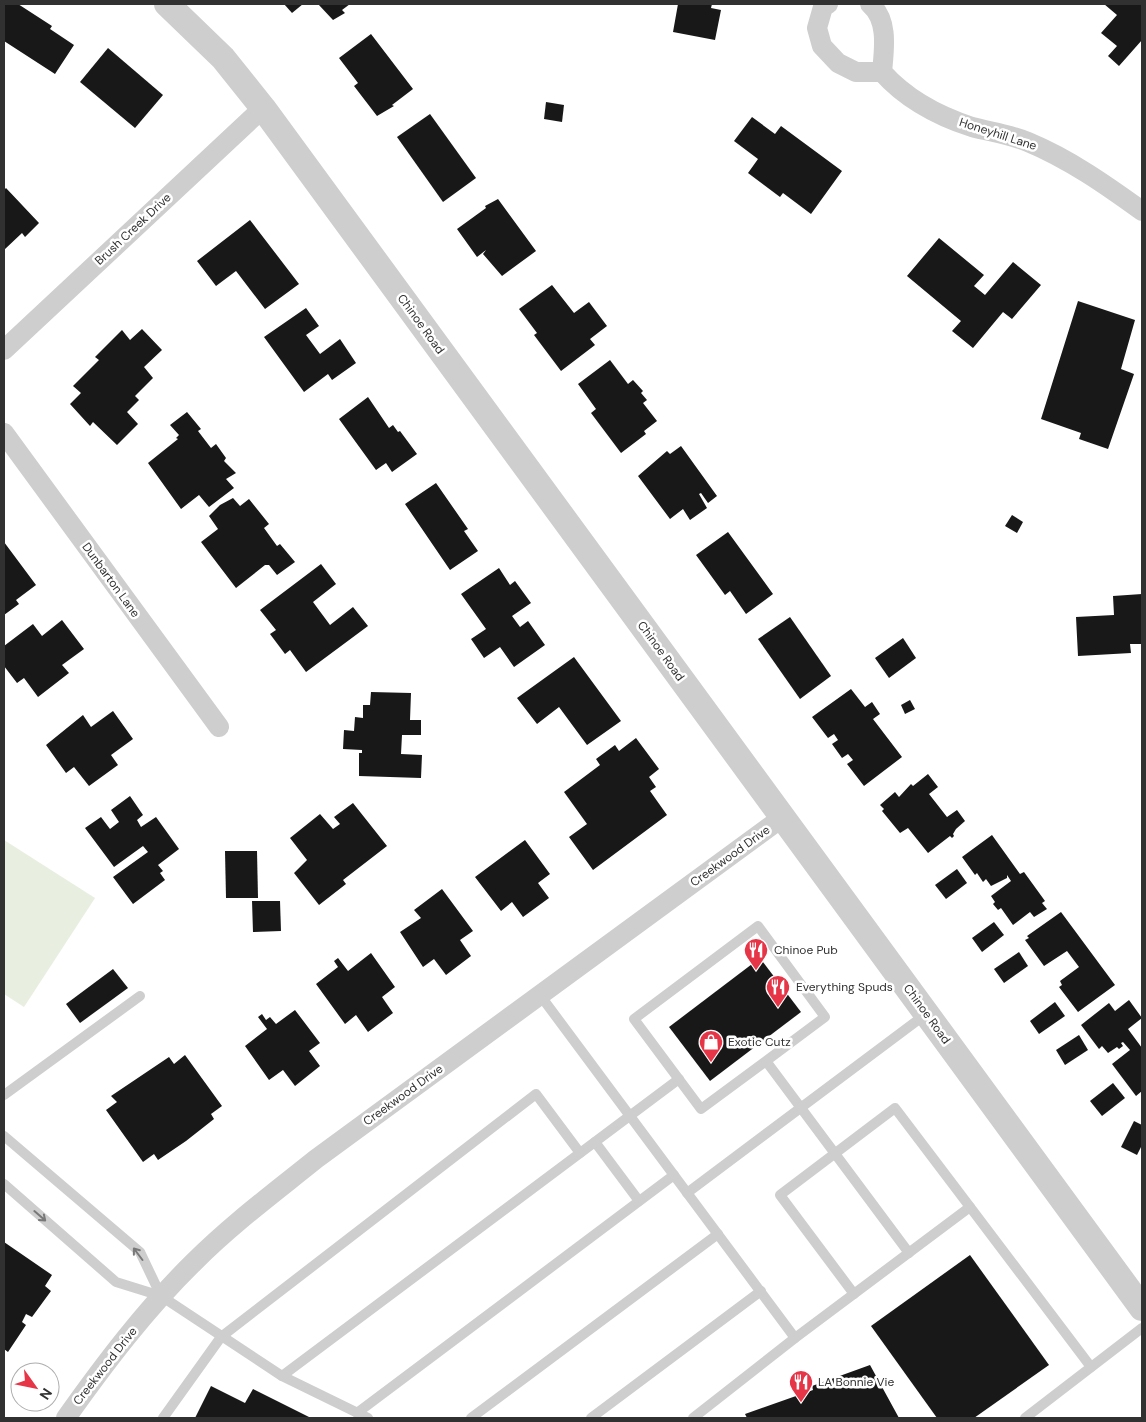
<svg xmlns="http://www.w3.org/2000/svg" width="1146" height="1422" font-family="'DM Sans',sans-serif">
	<rect width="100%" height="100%" fill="#fff"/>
	<!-- green -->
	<polygon fill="#e8eee0" points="4,840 95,898 24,1007 4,994"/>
	<!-- building -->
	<g fill="#181818">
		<polygon points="4,4 18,4 52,26 50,29 74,45 55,74 4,41"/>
		<polygon points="284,4 303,4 292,13"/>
		<polygon points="318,4 350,4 342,10 345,13 333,20"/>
		<polygon points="678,4 712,4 711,8 721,10 715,40 673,32"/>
		<polygon points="1104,4 1142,4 1142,40 1119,66 1108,56 1117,46 1101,33 1117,15"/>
		<polygon points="371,34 413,89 392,105 394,106 377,116 354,86 358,83 339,58"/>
		<polygon points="108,48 163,95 135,128 80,82"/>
		<polygon points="546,102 564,105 562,122 544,119"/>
		<polygon points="430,114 476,178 443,202 397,137"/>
		<polygon points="752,117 775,134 781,126 842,171 811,214 783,193 780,197 748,173 758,159 734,141"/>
		<polygon points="6,188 39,223 25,237 22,233 4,250 4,190"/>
		<polygon points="498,199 536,251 502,276 483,254 486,250 477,257 457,229 486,208 485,206"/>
		<polygon points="250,220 299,284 265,309 236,271 216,286 197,261"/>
		<polygon points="939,238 984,275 974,286 985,295 1013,262 1041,285 1012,319 1003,312 973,348 952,331 961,321 907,276"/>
		<polygon points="552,285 574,313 589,302 607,326 590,339 595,345 561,371 534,335 537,333 519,309"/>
		<polygon points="1078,301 1135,320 1121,369 1134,374 1108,449 1079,439 1081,433 1041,419"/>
		<polygon points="306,308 319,326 306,335 320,354 340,339 356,363 332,380 328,374 304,392 264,337"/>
		<polygon points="142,329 162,350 144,367 153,378 135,396 139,400 127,412 138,424 117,445 93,422 90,426 70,404 81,393 73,386 99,360 95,357 122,330 130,340"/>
		<polygon points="610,360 628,384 633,380 643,391 641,393 647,400 643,403 657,421 644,431 646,434 621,453 591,413 596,409 578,384"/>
		<polygon points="368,397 389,428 393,425 398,432 400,431 417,454 392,472 386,463 376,470 339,419"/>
		<polygon points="187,412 201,429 198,431 211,448 216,444 226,458 224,461 236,473 226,479 234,488 209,507 199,495 181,509 148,463 178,439 176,438 179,435 170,425"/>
		<polygon points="681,446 717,496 708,503 701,493 699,494 707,508 690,520 683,509 670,519 638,476 667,451 670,454"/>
		<polygon points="436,483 468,529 464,531 478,551 450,570 405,504"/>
		<polygon points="233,498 240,506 249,499 269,524 264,528 277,546 280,544 295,562 277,575 269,565 265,565 236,588 201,542 218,529 209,516 220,505"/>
		<polygon points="1012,515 1023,522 1017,533 1005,526"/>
		<polygon points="728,532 773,594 746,614 730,591 725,595 696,555"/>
		<polygon points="4,542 36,585 16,600 19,604 4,615"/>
		<polygon points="321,564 336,584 313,602 330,625 353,607 368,626 306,672 290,650 285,654 270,634 276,630 260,610"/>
		<polygon points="499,568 510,585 515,581 531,603 512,616 520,627 528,621 545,645 514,667 500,647 484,658 471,639 486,629 461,594"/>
		<polygon points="1142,594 1142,644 1130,644 1131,653 1078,656 1076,617 1114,615 1113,596"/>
		<polygon points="790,617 831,676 800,699 758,639"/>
		<polygon points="62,620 84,649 62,665 69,673 38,697 24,678 17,683 4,666 4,646 33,624 42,636"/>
		<polygon points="903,638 916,658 889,678 875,658"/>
		<polygon points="574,657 621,721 587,745 559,707 537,724 517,698"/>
		<polygon points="851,689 865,707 872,702 880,714 873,719 902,757 864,786 847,764 853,760 848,754 842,758 832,744 838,740 834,734 828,738 812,717"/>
		<polygon points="371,692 411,693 410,720 421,720 421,735 402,735 401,754 422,755 421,778 359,776 359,753 362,753 362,750 343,749 344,730 354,731 355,717 363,718 363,705 370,705"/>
		<polygon points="910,700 915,709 905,714 901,705"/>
		<polygon points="113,711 133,739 111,755 118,765 89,786 74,767 66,773 46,745 83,715 91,727"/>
		<polygon points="636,738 659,769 649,777 656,787 650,791 667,815 593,870 569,837 587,824 564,792 600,765 596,759 615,745 619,751"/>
		<polygon points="928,774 938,787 929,794 947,817 957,810 965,821 956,829 953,834 954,836 952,838 950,836 928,853 908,828 900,833 882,811 884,809 880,805 895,792 899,797 911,784 913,786"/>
		<polygon points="130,796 143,815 137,820 141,827 156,817 179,849 158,865 163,871 160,873 165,880 133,904 113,877 148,852 143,846 114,867 85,828 101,817 110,829 119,822 111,810"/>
		<polygon points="353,803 387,846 343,880 346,884 319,905 294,873 307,860 290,838 320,814 333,829 340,824 334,817"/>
		<polygon points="992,835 1020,874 1024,872 1045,901 1042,903 1047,909 1034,917 1030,912 1013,925 1001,908 998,910 993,904 995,902 991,896 1011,881 1007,875 1007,878 991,886 986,879 983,882 977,873 975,875 962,857"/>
		<polygon points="525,840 550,874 538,883 549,898 523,917 512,902 501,911 475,877"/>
		<polygon points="225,851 257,851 258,898 226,898"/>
		<polygon points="957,869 967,883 946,899 935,885"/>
		<polygon points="442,889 473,931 460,940 471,956 446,975 434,959 423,967 400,932 421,918 414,910"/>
		<polygon points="252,901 280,901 281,931 253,932"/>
		<polygon points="1061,912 1115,985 1078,1012 1059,987 1062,985 1060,981 1079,967 1067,951 1044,966 1025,940 1029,938 1027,936"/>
		<polygon points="994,922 1004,935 982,952 972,938"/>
		<polygon points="1019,952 1028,966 1004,983 994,969"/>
		<polygon points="371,953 395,987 382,997 393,1013 368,1032 356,1015 345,1024 316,984 338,967 334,961 338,958 348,971"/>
		<polygon points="760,958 801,1012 710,1081 669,1027"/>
		<polygon points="113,969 128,988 80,1023 66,1004"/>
		<polygon points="1129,1000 1142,1018 1128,1029 1142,1048 1142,1091 1136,1096 1112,1064 1130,1050 1123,1042 1121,1043 1123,1046 1119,1049 1117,1047 1108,1053 1102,1046 1099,1049 1081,1025 1109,1003 1115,1011"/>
		<polygon points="1055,1002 1065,1016 1039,1034 1030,1021"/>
		<polygon points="295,1010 320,1043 309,1051 320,1066 295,1086 283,1070 269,1080 245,1046 267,1029 258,1017 262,1014 266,1020 270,1017 276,1024"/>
		<polygon points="1079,1035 1088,1050 1065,1065 1056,1050"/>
		<polygon points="185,1055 222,1106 211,1114 214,1119 186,1141 158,1160 154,1154 143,1162 106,1110 117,1102 111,1096 169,1057 174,1064"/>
		<polygon points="1113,1083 1125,1098 1102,1116 1090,1101"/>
		<polygon points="1134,1121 1142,1125 1142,1145 1137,1155 1121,1147"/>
		<polygon points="4,1242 52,1275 45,1286 51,1291 32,1317 26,1314 22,1322 26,1325 8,1352 4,1349"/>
		<polygon points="970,1255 1049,1365 974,1418 937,1418 871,1326"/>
		<polygon points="870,1365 899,1418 747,1418 745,1414 813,1390 812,1386"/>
		<polygon points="211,1386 245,1403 253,1389 311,1418 195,1418"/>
	</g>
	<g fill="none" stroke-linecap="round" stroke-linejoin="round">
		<!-- service -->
		<g stroke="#cecece" stroke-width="10">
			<polyline points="540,995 795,1338"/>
			<polyline points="766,1061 825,1017 758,926 634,1019 701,1109 766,1061 909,1253"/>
			<polyline points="4,1095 140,996"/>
			<polyline points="4,1136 140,1252 161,1296"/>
			<polyline points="595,1142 639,1201"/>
			<polyline points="4,1184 116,1282 161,1296 282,1376 368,1418"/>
			<polyline points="687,1193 926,1014"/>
			<polyline points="854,1294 780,1195 895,1108 970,1207"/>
			<polyline points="282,1376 679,1079"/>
			<polyline points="357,1413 674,1175"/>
			<polyline points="163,1418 221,1337 536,1094 580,1153"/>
			<polyline points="471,1418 718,1234"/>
			<polyline points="591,1418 761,1291"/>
			<polyline points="693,1418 795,1338 970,1207 1091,1367"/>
			<polyline points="1025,1418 1142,1328"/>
		</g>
		<!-- minor -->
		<g stroke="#cecece" stroke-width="20">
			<polyline points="828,4 823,7 817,28 822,46 838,63 856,72 882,72"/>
			<path d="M 870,4 C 889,20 884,50 882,72 C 906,99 938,116 972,127 C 991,132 1009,134 1028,142 C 1069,159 1106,185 1142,211"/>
			<polyline points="4,350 263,108"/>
			<polyline points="4,433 219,727"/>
			<path d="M 66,1418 C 105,1363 146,1309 194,1262 C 232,1224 275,1192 316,1159 L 783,817"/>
		</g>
		<!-- tertiary -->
		<polyline stroke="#cecece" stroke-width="26" points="167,4 223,58 263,108 1142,1308"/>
	</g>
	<!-- one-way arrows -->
	<defs><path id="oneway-shaft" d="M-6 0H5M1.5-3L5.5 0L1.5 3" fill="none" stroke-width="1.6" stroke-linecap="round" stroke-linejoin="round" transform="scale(1.25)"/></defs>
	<g stroke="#787878">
		<use href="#oneway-shaft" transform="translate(40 1216) rotate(41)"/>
		<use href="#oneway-shaft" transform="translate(138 1254) rotate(-127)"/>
	</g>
	<!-- icons -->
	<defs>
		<g id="restaurant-pin" transform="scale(1.25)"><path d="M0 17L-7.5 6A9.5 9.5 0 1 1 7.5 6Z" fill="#e63547" stroke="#fff"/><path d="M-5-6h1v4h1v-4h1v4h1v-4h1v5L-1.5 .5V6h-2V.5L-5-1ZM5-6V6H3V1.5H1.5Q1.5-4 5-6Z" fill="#fff"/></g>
		<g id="shop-pin" transform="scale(1.25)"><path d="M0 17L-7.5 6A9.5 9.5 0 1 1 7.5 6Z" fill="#e63547" stroke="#fff"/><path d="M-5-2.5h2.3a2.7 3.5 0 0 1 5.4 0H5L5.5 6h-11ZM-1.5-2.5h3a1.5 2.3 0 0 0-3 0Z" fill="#fff"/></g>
	</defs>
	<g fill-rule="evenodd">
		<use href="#restaurant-pin" x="756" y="950"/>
		<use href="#restaurant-pin" x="778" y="987"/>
		<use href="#shop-pin" x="711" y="1042"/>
		<use href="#restaurant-pin" x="801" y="1382"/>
	</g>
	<g text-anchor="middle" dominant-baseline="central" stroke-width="5" stroke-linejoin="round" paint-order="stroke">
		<!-- street labels -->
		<g font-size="12" fill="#313131" stroke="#fff">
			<text transform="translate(998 134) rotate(18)">Honeyhill Lane</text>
			<text transform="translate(133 229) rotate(-43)">Brush Creek Drive</text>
			<text transform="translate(421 324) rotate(54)">Chinoe Road</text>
			<text transform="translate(111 580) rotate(54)">Dunbarton Lane</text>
			<text transform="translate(661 651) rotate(54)">Chinoe Road</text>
			<text transform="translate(730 856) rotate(-36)">Creekwood Drive</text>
			<text transform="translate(927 1014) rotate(54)">Chinoe Road</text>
			<text transform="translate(403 1095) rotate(-36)">Creekwood Drive</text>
			<text transform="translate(105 1366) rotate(-52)">Creekwood Drive</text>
		</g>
		<!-- poi labels -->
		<g font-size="12" fill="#313131" stroke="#fff" text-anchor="start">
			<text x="774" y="950">Chinoe Pub</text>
			<text x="796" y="987">Everything Spuds</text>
			<text x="728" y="1042">Exotic Cutz</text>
			<text x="818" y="1382">LA Bonnie Vie</text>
		</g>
	</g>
	<!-- border -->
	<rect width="1146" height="1422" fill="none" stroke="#313131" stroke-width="10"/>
	<!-- north arrow -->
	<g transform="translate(35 1387) rotate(123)"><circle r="24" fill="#ffffff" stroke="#adadad"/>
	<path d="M0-4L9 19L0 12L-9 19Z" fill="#e63547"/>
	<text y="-8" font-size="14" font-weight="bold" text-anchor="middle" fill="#313131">N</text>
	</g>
</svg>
